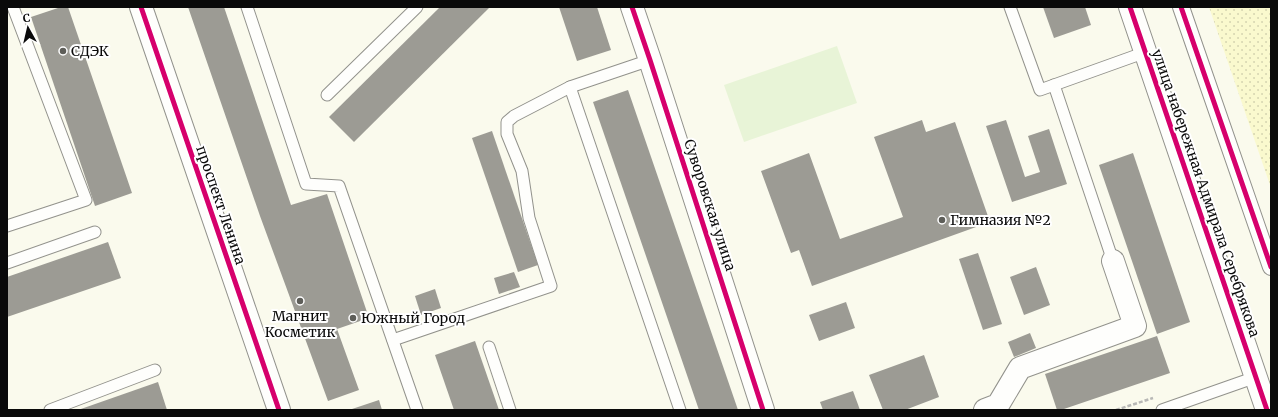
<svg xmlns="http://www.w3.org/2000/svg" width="1278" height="417" font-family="Merriweather,serif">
	<defs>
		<pattern id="sand-dots" width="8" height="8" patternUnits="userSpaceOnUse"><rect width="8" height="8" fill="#faf9ce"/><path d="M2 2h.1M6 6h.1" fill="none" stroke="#d5d4b0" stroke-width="1.8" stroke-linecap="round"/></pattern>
	</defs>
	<rect width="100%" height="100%" fill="#fafaed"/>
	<!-- sand -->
	<polygon fill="url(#sand-dots)" points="1209,7 1271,7 1271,188"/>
	<!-- pitch -->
	<polygon fill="#e8f4d7" points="837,46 857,103 744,142 724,85"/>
	<!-- building -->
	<g fill="#9c9b94">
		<polygon points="61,7 68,7 132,193 95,206 31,17"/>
		<polygon points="188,7 224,7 291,205 327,194 369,318 337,329 359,390 328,401 260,216"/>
		<polygon points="440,7 490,7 354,142 329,117"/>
		<polygon points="559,7 597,7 611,50 577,61"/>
		<polygon points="1043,7 1085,7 1091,25 1054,38"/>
		<polygon points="628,90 738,410 699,410 593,102"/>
		<polygon points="922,120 926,132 955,122 990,222 812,286 799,250 791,253 761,171 809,153 840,239 903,217 874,137"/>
		<polygon points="1006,120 1025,177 1040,172 1028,136 1049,129 1067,184 1012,202 986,126"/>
		<polygon points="492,131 538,265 518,272 472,138"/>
		<polygon points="1133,153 1190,322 1157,334 1099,165"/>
		<polygon points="108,242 121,278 7,317 7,277"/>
		<polygon points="978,253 1002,324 983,330 959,259"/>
		<polygon points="1036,267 1050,305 1024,315 1010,277"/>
		<polygon points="514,272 520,287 499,294 494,278"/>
		<polygon points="435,289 441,308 421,315 415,296"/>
		<polygon points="846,302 855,328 819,341 809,315"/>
		<polygon points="1030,333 1036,348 1014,357 1008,342"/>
		<polygon points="1157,336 1170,373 1061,410 1057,410 1045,374"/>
		<polygon points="475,341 499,410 454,410 435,355"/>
		<polygon points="924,355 939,397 905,410 883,410 869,375"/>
		<polygon points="158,382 167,410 78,410"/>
		<polygon points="853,391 860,410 823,410 820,402"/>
		<polygon points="379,400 382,410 349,410"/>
	</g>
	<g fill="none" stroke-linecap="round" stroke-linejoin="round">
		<!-- service casing -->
		<g stroke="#92928c" stroke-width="13">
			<g id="service">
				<polyline points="247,7 306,184 339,186 417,410"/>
				<polyline points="1010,7 1040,90 1146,52"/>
				<polyline points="650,60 570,87 680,410"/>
				<polyline points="1054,85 1113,261"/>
				<polyline points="327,95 417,7"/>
				<polyline points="7,226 86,200 13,7"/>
				<polyline points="7,263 95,232"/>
				<polyline points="393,340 551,286 529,218 522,171 507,134 507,122 514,116 570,87"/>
				<polyline points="489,347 510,410"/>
				<polyline points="50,410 155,370"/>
				<polyline points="1162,410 1256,377"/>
			</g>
		</g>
		<!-- pedestrian casing -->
		<g stroke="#92928c" stroke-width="18">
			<polyline id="pedestrian" points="1181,7 1271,267"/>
		</g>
		<!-- minor casing -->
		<g stroke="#92928c" stroke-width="24">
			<g id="minor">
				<polyline points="632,7 650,60 763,410"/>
				<polyline points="1130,7 1267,410"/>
				<polyline points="985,410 998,405 1020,368 1135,326 1113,261"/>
			</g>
		</g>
		<!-- tertiary casing -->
		<g stroke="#92928c" stroke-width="24">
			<polyline id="tertiary" points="141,7 279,410"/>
		</g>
		<!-- path -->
		<polyline stroke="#b7b7b5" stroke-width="2.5" stroke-dasharray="4 2" stroke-linecap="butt" points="1116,410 1153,398"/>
		<!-- service -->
		<use href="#service" stroke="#fefefc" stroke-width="11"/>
		<!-- pedestrian -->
		<use href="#pedestrian" stroke="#fefefc" stroke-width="16"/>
		<!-- minor -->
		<use href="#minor" stroke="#fefefc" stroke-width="22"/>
		<!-- tertiary -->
		<use href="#tertiary" stroke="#fefefc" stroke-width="22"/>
		<!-- cycleway casing -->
		<g stroke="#fff" stroke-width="8">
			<g id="cycleway">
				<polyline points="141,7 279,410"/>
				<polyline points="632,7 650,60 763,410"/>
				<polyline points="1130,7 1267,410"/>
				<polyline points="1181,7 1271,267"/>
			</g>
		</g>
		<!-- cycleway -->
		<use href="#cycleway" stroke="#d6006c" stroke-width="5"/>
	</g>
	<!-- markers -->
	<g fill="#5e5e59" stroke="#fff" stroke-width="1.5">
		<circle cx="63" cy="51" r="4"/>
		<circle cx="942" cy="220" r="4"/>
		<circle cx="300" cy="301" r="4"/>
		<circle cx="353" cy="318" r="4"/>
	</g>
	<g text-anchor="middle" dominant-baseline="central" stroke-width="4" stroke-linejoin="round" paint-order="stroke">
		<!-- poi labels -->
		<g font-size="14" fill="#0a0a0a" stroke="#fff" text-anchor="start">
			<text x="71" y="51">СДЭК</text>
			<text x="950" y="220">Гимназия №2</text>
			<text x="300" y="316" text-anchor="middle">Магнит<tspan x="300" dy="16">Косметик</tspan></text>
			<text x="361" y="318">Южный Город</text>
		</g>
		<!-- street labels -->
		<g font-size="14" fill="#0a0a0a" stroke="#fff">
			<text transform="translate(1206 193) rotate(71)">улица набережная Адмирала Серебрякова</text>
			<text transform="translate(221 205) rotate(71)">проспект Ленина</text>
			<text transform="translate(710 205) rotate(72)">Суворовская улица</text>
		</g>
	</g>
	<!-- border -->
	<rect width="1278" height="417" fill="none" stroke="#0a0a0a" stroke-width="16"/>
	<!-- north arrow -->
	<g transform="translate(28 28) rotate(352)" stroke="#ffffff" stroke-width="3" paint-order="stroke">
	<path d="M0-3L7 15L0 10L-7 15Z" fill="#0a0a0a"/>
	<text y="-6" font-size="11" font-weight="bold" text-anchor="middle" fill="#0a0a0a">С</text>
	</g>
</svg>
